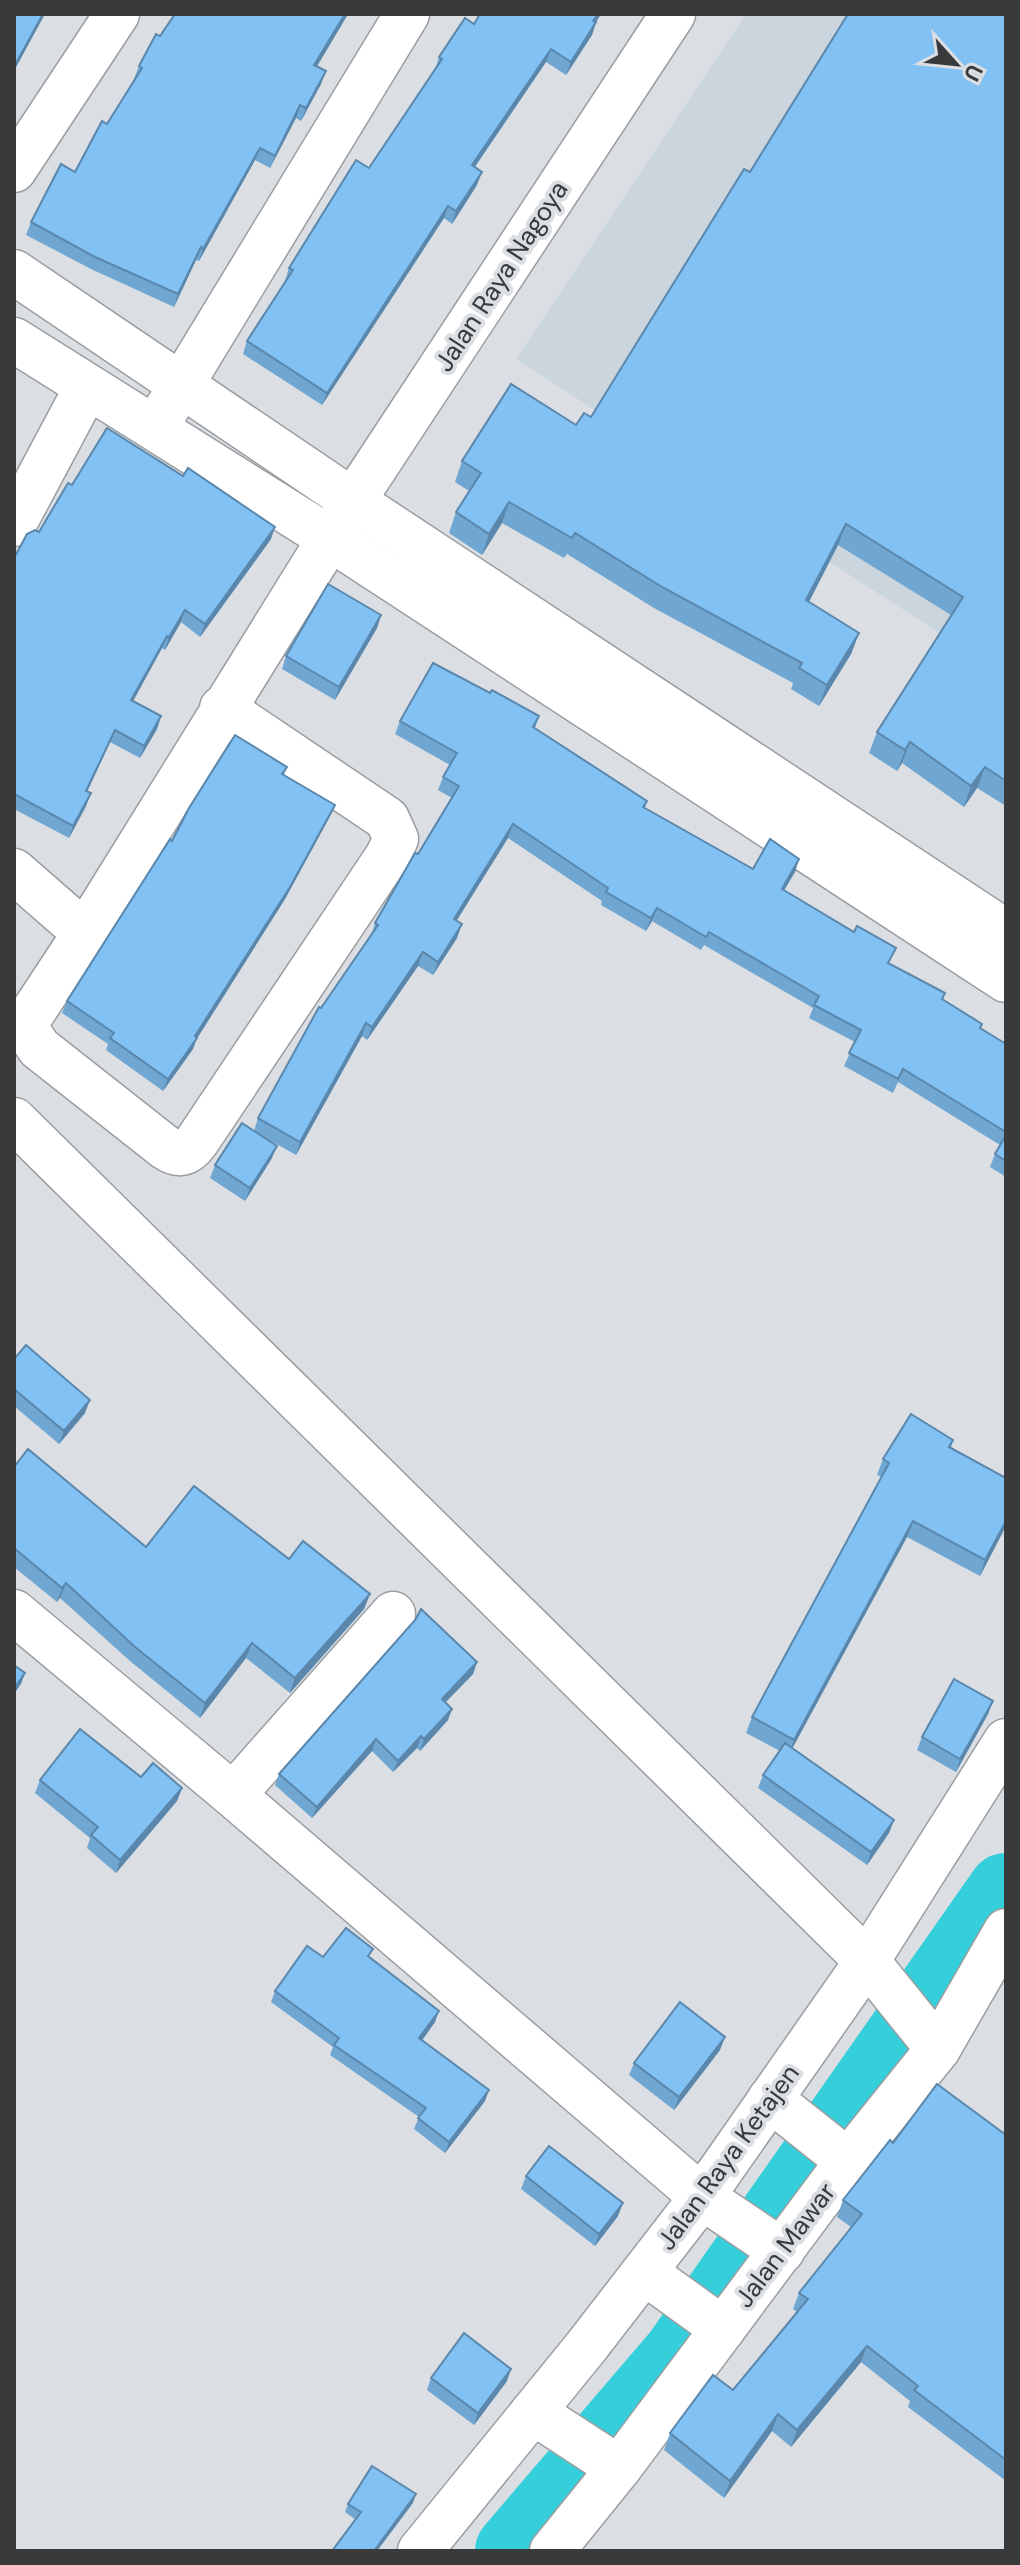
<svg xmlns="http://www.w3.org/2000/svg" width="1020" height="2565" font-family="'DM Sans',sans-serif">
	<rect width="100%" height="100%" fill="#dbdfe3"/>
	<!-- built -->
	<polygon fill="#cbd5de" points="746,14 1006,14 1006,676 516,359"/>
	<g fill="none" stroke-linecap="round" stroke-linejoin="round">
		<!-- river -->
		<polyline stroke="#35cfdb" stroke-width="78" points="514,2551 681,2356 1006,1892"/>
		<!-- minor casing -->
		<g stroke="#9a9ea1" stroke-width="47">
			<g id="minor">
				<polyline points="14,170 117,14"/>
				<polyline points="14,272 353,501 1006,932"/>
				<polyline points="14,340 331,539 1006,980"/>
				<polyline points="166,410 407,14"/>
				<polyline points="14,524 87,387"/>
				<path d="M 222,708 L 387,819 L 396,839 L 387,857 L 197,1141 C 188,1154 179,1157 166,1148 L 39,1048 L 27,1030 L 29,1018 L 85,933 L 353,501 L 673,14"/>
				<polyline points="14,871 85,933"/>
				<polyline points="14,1120 867,1961 938,2049"/>
				<polyline points="14,1612 233,1795 702,2197 782,2251"/>
				<polyline points="233,1795 393,1614"/>
				<polyline points="533,2412 619,2468"/>
				<polyline points="552,2551 619,2468 848,2161 938,2049 1006,1931"/>
			</g>
		</g>
		<!-- tertiary casing -->
		<g stroke="#9a9ea1" stroke-width="47">
			<g id="tertiary">
				<polyline points="770,2099 848,2161"/>
				<polyline points="644,2272 723,2329"/>
				<polyline points="420,2551 586,2347 702,2197 867,1961 1006,1741"/>
			</g>
		</g>
		<!-- minor -->
		<use href="#minor" stroke="#fff" stroke-width="44"/>
		<!-- tertiary -->
		<use href="#tertiary" stroke="#fff" stroke-width="44"/>
	</g>
	<!-- wall -->
	<g fill="#6fa6d2">
		<polygon points="348,14 317,66 321,84 301,121 296,118 270,168 255,160 199,261 196,260 174,307 91,269 26,235 31,222 75,172 107,124 135,79 134,79 139,66 160,36"/>
		<polygon points="480,14 601,14 596,22 592,35 566,75 546,62 475,167 477,185 452,224 444,218 322,405 243,354 247,341 286,282 285,281 289,268 369,168 435,70 439,57 474,24"/>
		<polygon points="1006,14 1006,806 977,788 964,807 902,763 897,771 869,753 877,732 951,615 838,545 809,602 859,633 851,654 819,706 791,689 793,683 654,608 567,554 564,558 502,523 482,555 449,533 456,512 469,491 455,482 462,461 576,425 591,417 750,172"/>
		<polygon points="72,485 271,539 200,637 181,622 165,650 162,648 133,701 161,716 157,729 140,758 110,742 87,791 86,806 69,838 14,809 14,558 39,532"/>
		<polygon points="381,615 377,628 335,700 282,669 286,656"/>
		<polygon points="490,693 539,716 535,728 647,801 645,808 753,869 799,859 795,872 784,890 942,999 980,1028 1006,1044 1006,1177 990,1167 995,1154 1000,1145 898,1082 893,1093 844,1066 855,1042 809,1018 813,1008 704,945 701,950 652,921 646,931 601,905 602,901 508,838 456,921 457,938 433,975 418,966 367,1040 362,1036 296,1155 264,1137 272,1158 245,1201 210,1178 215,1165 254,1131 258,1118 321,1008 371,936 375,923 452,798 438,790 443,777 450,765 395,734 400,721"/>
		<polygon points="287,767 284,775 335,805 330,816 285,899 196,1040 193,1049 163,1091 106,1050 108,1044 62,1013 67,1001 172,841"/>
		<polygon points="14,1359 85,1413 59,1444 14,1406"/>
		<polygon points="953,1440 951,1448 1006,1526 980,1576 907,1537 792,1749 894,1820 889,1833 867,1865 758,1788 763,1775 780,1751 746,1733 752,1717 882,1477 877,1475 883,1459"/>
		<polygon points="14,1467 146,1547 289,1559 370,1594 364,1609 290,1693 246,1658 200,1718 130,1661 60,1598 57,1602 14,1567"/>
		<polygon points="477,1662 473,1674 445,1703 448,1720 420,1751 417,1748 393,1772 372,1751 312,1818 275,1785 279,1774"/>
		<polygon points="993,1701 988,1714 956,1772 917,1750 922,1737"/>
		<polygon points="141,1777 182,1788 177,1801 116,1873 87,1848 90,1838 35,1793 40,1780"/>
		<polygon points="323,1957 370,1958 435,2022 422,2040 485,2101 445,2153 414,2129 419,2117 330,2055 333,2047 271,2002 275,1991"/>
		<polygon points="720,2050 674,2110 629,2075 634,2063"/>
		<polygon points="1006,2135 1006,2481 908,2407 910,2401 861,2362 791,2447 772,2431 724,2498 664,2450 670,2433 733,2390 797,2312 793,2309 799,2293 851,2227 837,2217 843,2200 893,2143"/>
		<polygon points="526,2176 618,2216 595,2246 521,2189"/>
		<polygon points="431,2378 507,2381 474,2425 427,2390"/>
		<polygon points="413,2503 356,2520 345,2512 348,2504"/>
	</g>
	<!-- shaded-wall -->
	<g fill="#5a87ab">
		<polygon points="43,14 45,14 14,71 14,67"/>
		<polygon points="345,14 348,14 310,78 314,65"/>
		<polygon points="598,14 601,14 589,33 593,21"/>
		<polygon points="596,22 592,35 566,75 571,62"/>
		<polygon points="551,49 546,62 467,178 472,165"/>
		<polygon points="326,71 321,84 301,121 306,108"/>
		<polygon points="300,105 296,118 270,168 275,156"/>
		<polygon points="260,148 255,160 199,261 203,249"/>
		<polygon points="482,172 477,185 452,224 456,211"/>
		<polygon points="448,206 444,218 322,405 327,393"/>
		<polygon points="201,247 196,260 174,307 178,294"/>
		<polygon points="509,502 502,523 482,555 489,534"/>
		<polygon points="846,524 838,545 799,621 806,600"/>
		<polygon points="275,527 271,539 200,637 205,624"/>
		<polygon points="185,610 181,622 165,650 169,637"/>
		<polygon points="381,615 377,628 335,700 339,687"/>
		<polygon points="859,633 851,654 819,706 827,685"/>
		<polygon points="167,636 162,648 127,712 131,700"/>
		<polygon points="161,716 157,729 140,758 144,746"/>
		<polygon points="115,730 110,742 82,803 86,791"/>
		<polygon points="910,742 902,763 897,771 905,750"/>
		<polygon points="985,767 977,788 964,807 971,786"/>
		<polygon points="91,793 86,806 69,838 73,826"/>
		<polygon points="335,805 330,816 285,899 196,1040 193,1049 163,1091 168,1079 195,1036"/>
		<polygon points="513,824 508,838 449,933 454,919"/>
		<polygon points="799,859 795,872 777,902 782,889"/>
		<polygon points="657,908 652,921 646,931 651,918"/>
		<polygon points="462,924 457,938 433,975 438,962"/>
		<polygon points="423,952 418,966 367,1040 372,1027"/>
		<polygon points="366,1023 362,1036 296,1155 300,1142"/>
		<polygon points="277,1146 272,1158 245,1201 250,1188"/>
		<polygon points="90,1400 85,1413 59,1444 64,1431"/>
		<polygon points="913,1521 907,1537 788,1756 794,1740"/>
		<polygon points="1006,1521 1006,1526 980,1576 985,1560"/>
		<polygon points="66,1583 60,1598 57,1602 62,1588"/>
		<polygon points="370,1594 364,1609 290,1693 295,1678"/>
		<polygon points="252,1643 246,1658 200,1718 205,1703"/>
		<polygon points="477,1662 473,1674 437,1711 442,1699"/>
		<polygon points="25,1673 21,1684 14,1694 14,1688"/>
		<polygon points="993,1701 988,1714 956,1772 960,1759"/>
		<polygon points="452,1709 448,1720 420,1751 424,1739"/>
		<polygon points="421,1736 417,1748 393,1772 398,1761"/>
		<polygon points="376,1739 372,1751 312,1818 317,1807"/>
		<polygon points="182,1788 177,1801 116,1873 120,1860"/>
		<polygon points="894,1820 889,1833 867,1865 871,1852"/>
		<polygon points="439,2011 435,2022 416,2049 419,2038"/>
		<polygon points="725,2037 720,2050 674,2110 679,2097"/>
		<polygon points="489,2090 485,2101 445,2153 449,2142"/>
		<polygon points="623,2203 618,2216 595,2246 599,2234"/>
		<polygon points="867,2346 861,2362 791,2447 797,2430"/>
		<polygon points="511,2369 507,2381 474,2425 478,2413"/>
		<polygon points="778,2414 772,2431 724,2498 730,2481"/>
		<polygon points="416,2494 413,2503 377,2551 374,2551"/>
	</g>
	<!-- building -->
	<g fill="#81c1f4" stroke="#5a87ab" stroke-width="2">
		<polygon points="14,14 43,14 14,67"/>
		<polygon points="175,14 345,14 314,65 326,71 306,108 300,105 275,156 260,148 203,249 201,247 178,294 95,257 31,222 61,164 75,172 102,121 107,124 142,68 139,66 156,34 160,36"/>
		<polygon points="480,14 598,14 593,21 596,22 571,62 551,49 472,165 482,172 456,211 448,206 327,393 247,341 293,270 289,268 356,160 369,168 442,59 439,57 465,18 474,24"/>
		<polygon points="848,14 1006,14 1006,781 985,767 971,786 910,742 905,750 877,732 963,597 846,524 806,600 859,633 827,685 799,668 802,663 662,587 575,533 572,538 509,502 489,534 456,512 481,473 462,461 511,384 576,425 584,413 591,417 744,169 750,172"/>
		<polygon points="107,428 183,476 188,468 275,527 205,624 185,610 169,637 167,636 131,700 161,716 144,746 115,730 86,791 91,793 73,826 14,794 14,558 27,534 35,530 39,532 68,483 72,485"/>
		<polygon points="328,584 381,615 339,687 286,656"/>
		<polygon points="433,663 490,693 492,690 539,716 533,727 647,801 643,807 753,869 770,839 799,859 782,889 854,932 857,926 896,948 888,963 945,993 942,999 982,1024 980,1028 1006,1044 1006,1132 903,1069 898,1079 849,1053 861,1030 814,1005 819,996 709,932 706,937 657,908 651,918 606,892 608,888 513,824 454,919 462,924 438,962 423,952 372,1027 366,1023 300,1142 258,1118 319,1007 321,1008 378,925 375,923 415,853 418,854 459,786 443,777 457,753 400,721"/>
		<polygon points="235,735 287,767 282,774 335,805 290,887 195,1036 197,1038 168,1079 110,1038 114,1033 67,1001 170,839 172,841 189,808"/>
		<polygon points="242,1123 277,1146 250,1188 215,1165"/>
		<polygon points="1006,1135 1006,1161 995,1154"/>
		<polygon points="26,1345 90,1400 64,1431 14,1389 14,1359"/>
		<polygon points="911,1414 953,1440 949,1447 1006,1478 1006,1521 985,1560 913,1521 794,1740 752,1717 889,1463 883,1459"/>
		<polygon points="28,1449 146,1547 194,1486 289,1559 303,1541 370,1594 295,1678 252,1643 205,1703 135,1647 66,1583 62,1588 14,1548 14,1467"/>
		<polygon points="421,1609 477,1662 442,1699 452,1709 424,1739 421,1736 398,1761 376,1739 317,1807 279,1774 416,1619"/>
		<polygon points="14,1665 25,1673 14,1688"/>
		<polygon points="954,1679 993,1701 960,1759 922,1737"/>
		<polygon points="80,1729 141,1777 153,1763 182,1788 120,1860 91,1835 98,1827 40,1780"/>
		<polygon points="785,1743 894,1820 871,1852 763,1775"/>
		<polygon points="346,1928 373,1949 368,1956 439,2011 419,2038 489,2090 449,2142 418,2118 426,2108 334,2045 339,2038 275,1991 307,1946 323,1957"/>
		<polygon points="680,2002 725,2037 679,2097 634,2063"/>
		<polygon points="937,2084 1006,2135 1006,2460 914,2390 918,2386 867,2346 797,2430 778,2414 730,2481 670,2433 713,2375 733,2390 808,2299 799,2293 862,2214 843,2200 890,2140 893,2143"/>
		<polygon points="549,2146 623,2203 599,2234 526,2176"/>
		<polygon points="464,2333 511,2369 478,2413 431,2378"/>
		<polygon points="372,2466 416,2494 374,2551 332,2551 361,2512 348,2504"/>
	</g>
	<g text-anchor="middle" dominant-baseline="central" stroke-width="8" stroke-linejoin="round" paint-order="stroke">
		<!-- street labels -->
		<g font-size="26" fill="#393a3c" stroke="#dbdfe3">
			<text transform="translate(501 276) rotate(-57)">Jalan Raya Nagoya</text>
			<text transform="translate(728 2157) rotate(-54)">Jalan Raya Ketajen</text>
			<text transform="translate(785 2245) rotate(-53)">Jalan Mawar</text>
		</g>
	</g>
	<!-- border -->
	<rect width="1020" height="2565" fill="none" stroke="#393a3c" stroke-width="32"/>
	<!-- north arrow -->
	<g transform="translate(956 64) rotate(117)" stroke="#dbdfe3" stroke-width="6" paint-order="stroke">
	<path d="M0-6L14 30L0 20L-14 30Z" fill="#393a3c"/>
	<text y="-12" font-size="22" font-weight="bold" text-anchor="middle" fill="#393a3c">U</text>
	</g>
</svg>
